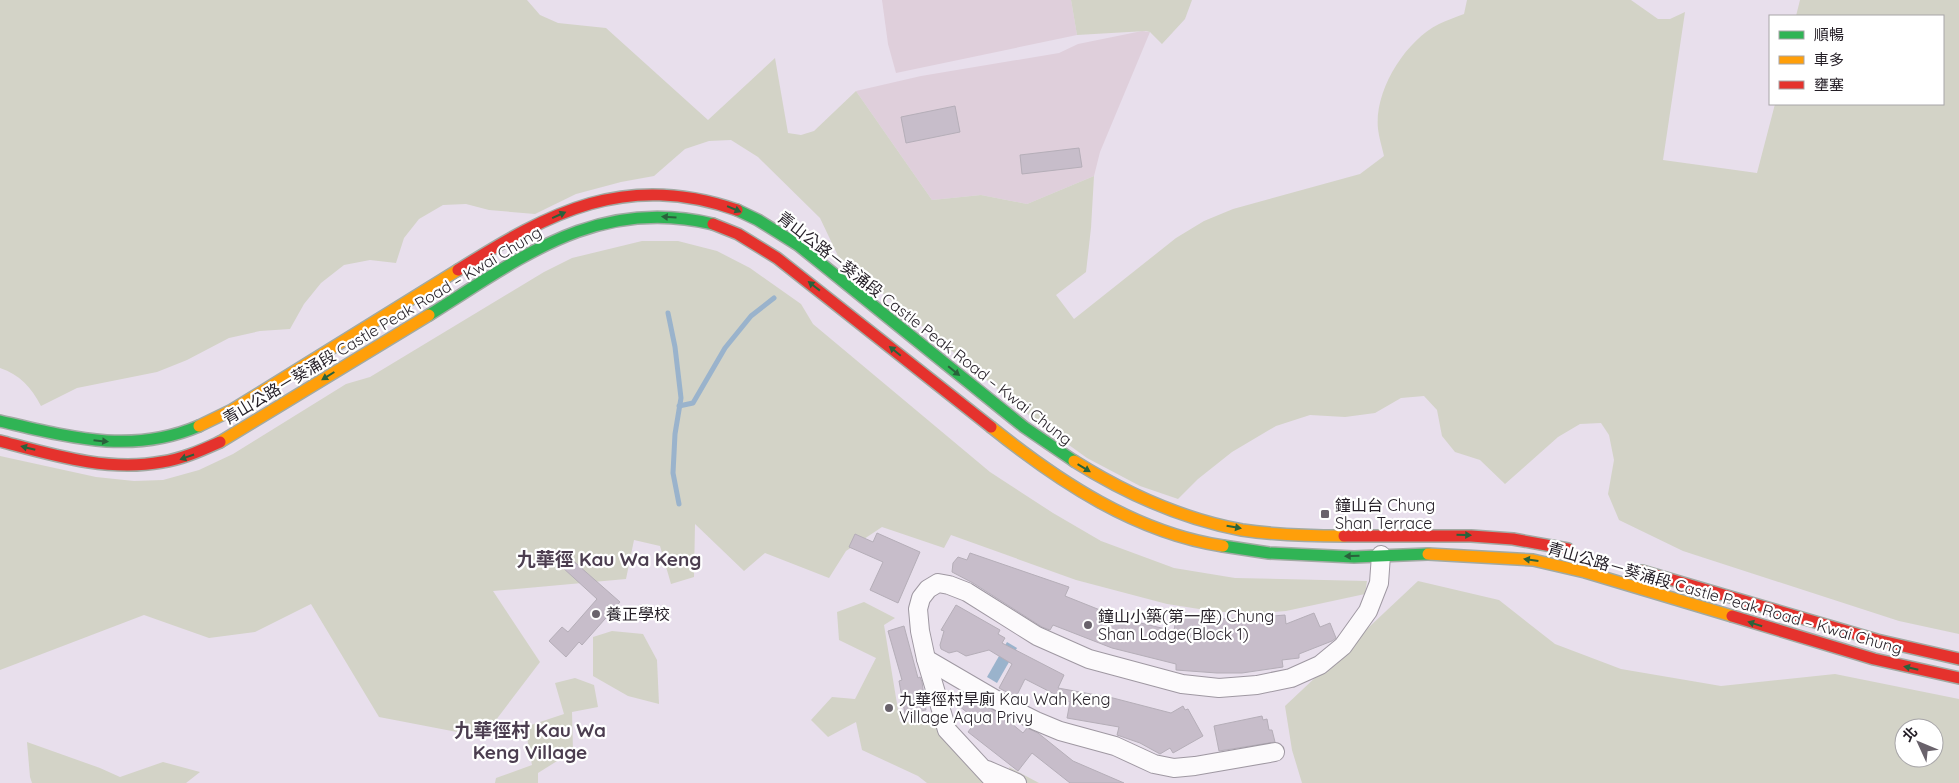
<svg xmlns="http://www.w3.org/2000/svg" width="1959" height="783" font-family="Quicksand,'Noto Sans TC',sans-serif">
	<rect width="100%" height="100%" fill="#e8dfec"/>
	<!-- industrial -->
	<g fill="#dfcfdb">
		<polygon points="882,0 1071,0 1077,35 896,73 888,44"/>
		<polygon points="1142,31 1150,32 1100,152 1094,176 1027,204 981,195 932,200 856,91 921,76 1059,53 1078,44"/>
	</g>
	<!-- green -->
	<g fill="#d3d3c7" fill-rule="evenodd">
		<path d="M 0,0 L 527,0 L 540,15 L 558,23 L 606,28 L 708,120 L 775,58 L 788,133 L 801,135 L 814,131 L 856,91 L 932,200 L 981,195 L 1027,204 L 1094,176 L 1091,228 L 1086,272 L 1056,295 L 1074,319 L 1176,238 L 1204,221 L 1233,209 L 1360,174 L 1384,156 C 1382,147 1379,138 1378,129 C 1374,91 1405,41 1439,24 C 1447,20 1456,17 1464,14 L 1467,0 L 1631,0 L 1658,19 L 1670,19 L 1685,12 L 1663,160 L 1757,173 L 1775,104 L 1943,104 L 1943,16 L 1796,16 L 1800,0 L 1959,0 L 1959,634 L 1899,621 L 1683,551 L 1619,520 L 1608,494 L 1614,460 L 1609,435 L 1601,423 L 1580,424 L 1558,437 L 1505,484 L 1480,460 L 1455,452 L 1442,436 L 1437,410 L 1424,396 L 1401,398 L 1375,413 L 1345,417 L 1310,415 L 1276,426 L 1232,452 L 1198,479 L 1178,499 L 1140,486 L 1087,458 L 1037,422 L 838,256 L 820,218 L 758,157 L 731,140 L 709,141 L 685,149 L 654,176 L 621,182 L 576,194 L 535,214 L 489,210 L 466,204 L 443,205 L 419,219 L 404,238 L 396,263 L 370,260 L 344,265 L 321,283 L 304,304 L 290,329 L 260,331 L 229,338 L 187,360 L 157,372 L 77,388 L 41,406 C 31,387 20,375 0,368 Z"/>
		<polygon points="1071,0 1192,0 1185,19 1162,44 1150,32 1146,31 1077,35"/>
		<polygon points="642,241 678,241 717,251 750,268 801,304 813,324 990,472 1053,513 1101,541 1174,568 1235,578 1367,581 1365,594 1286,611 1249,614 1212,611 1167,604 1076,580 951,535 944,548 882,527 846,551 829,578 765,553 744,571 695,524 694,577 671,584 660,546 634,540 626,579 493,591 540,662 483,737 379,717 311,604 255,632 209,638 144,615 0,670 0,456 96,477 134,481 163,480 199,470 233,454 346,384 370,377 544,272 572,258"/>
		<path d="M 1418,581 L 1499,600 L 1555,644 L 1621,669 L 1721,686 L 1835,674 L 1959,699 L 1959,783 L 1302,783 L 1292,750 L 1285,706 ZM 1904,728 L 1934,728 L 1934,758 L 1904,758 Z"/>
		<polygon points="864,602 895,618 884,625 900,722 953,720 970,745 983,783 927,783 918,776 862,750 856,722 828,737 811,720 832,697 855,699 876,658 839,640 837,612"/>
		<polygon points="612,631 643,634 657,660 659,704 628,696 593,676 593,637"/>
		<polygon points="575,678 594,685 598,707 572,712 573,751 538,773 538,783 495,783 496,778 532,765 525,727 564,714 555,683"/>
		<polygon points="27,742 100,768 120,777 163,762 200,772 186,783 32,783 30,777"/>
		<polygon points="1009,767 1039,783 1014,783"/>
	</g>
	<!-- water -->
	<polygon fill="#9ab3cc" points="1007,642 1017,648 997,683 987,677"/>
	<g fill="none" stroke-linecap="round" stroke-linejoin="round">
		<!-- stream -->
		<g stroke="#9ab3cc" stroke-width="5">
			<polyline points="668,313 675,347 681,398 675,434 673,473 679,504"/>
			<polyline points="679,406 693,403 725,348 751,316 774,298"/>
		</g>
	</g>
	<!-- building -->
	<g fill="#c7bdca" stroke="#b5aeb8">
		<polygon points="955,106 960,132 906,143 901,117"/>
		<polygon points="1079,148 1082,167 1022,174 1020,155"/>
		<polygon points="877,533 920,552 898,603 870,590 883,562 849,547 855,534 873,542"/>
		<polygon points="970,553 1069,587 1065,596 1120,618 1174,631 1177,611 1211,619 1249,618 1285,615 1286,624 1314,613 1320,627 1330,623 1336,638 1332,641 1299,654 1299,658 1282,660 1283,667 1242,673 1217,673 1176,670 1176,664 1112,648 1053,625 1050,630 1042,627 973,583 952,572 953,563 958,557 967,560"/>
		<polygon points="570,558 620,602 582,645 579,642 566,657 549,641 562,627 568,632 597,599 562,567"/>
		<polygon points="956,605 1000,630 998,634 1005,638 1002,643 1064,675 1058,688 1113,698 1171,713 1183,706 1185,710 1188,709 1203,736 1173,753 1170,748 1160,754 1140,743 1117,735 1119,727 1067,718 1070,702 1025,679 1016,697 999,688 1012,664 989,650 966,656 957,651 949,653 941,649 940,645 944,631 941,630"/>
		<polygon points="904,626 918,678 920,677 922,682 926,710 905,714 899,681 902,680 888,631"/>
		<polygon points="963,693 1000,714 1023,733 1027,728 1038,733 1073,761 1124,783 1070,783 1032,753 1018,771 968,732 977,720 955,703"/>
		<polygon points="1262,716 1263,720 1267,719 1269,730 1272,730 1275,742 1219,751 1214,726"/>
	</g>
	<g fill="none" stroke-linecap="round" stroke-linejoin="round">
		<!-- street casing -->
		<g stroke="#9f98a2" stroke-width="20">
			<g id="street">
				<polyline points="926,659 1010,708 1036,721 1060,731 1115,746 1154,764 1174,768 1195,766 1275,752"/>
				<polyline points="987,770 1017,783"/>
				<polyline points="996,783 947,730 926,659 920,631 918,609 921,598 928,589 938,583 949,585 967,592 1037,636 1089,659 1182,684 1219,688 1257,685 1291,678 1320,665 1343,646 1368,611 1379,583 1381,555"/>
			</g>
		</g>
		<!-- fast casing -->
		<g stroke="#a1aaa3" stroke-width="14">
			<g id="fast">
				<polyline points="737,210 758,220 798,245 1024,427 1074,461"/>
				<path d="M 429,315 C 521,258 597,196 713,224"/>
				<path d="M 0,421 C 69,437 131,455 199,426"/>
				<polyline points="1223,546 1269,553 1354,557 1428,554"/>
			</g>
		</g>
		<!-- slow casing -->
		<g stroke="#a1aaa3" stroke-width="14">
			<g id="slow">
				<polyline points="199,426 232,410 458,270"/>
				<path d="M 991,427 C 1058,481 1136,533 1223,546"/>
				<polyline points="220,442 429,315"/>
				<path d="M 1074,461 C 1125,493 1182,519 1242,530 C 1276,535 1310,536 1344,536"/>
				<polyline points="1428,554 1533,560 1585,572 1732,616"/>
			</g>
		</g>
		<!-- jam casing -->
		<g stroke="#a1aaa3" stroke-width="14">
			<g id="jam">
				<polyline points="713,224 738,234 777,258 991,427"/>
				<path d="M 458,270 C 550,212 626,171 737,210"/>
				<path d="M 0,441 C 53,455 107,472 162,462 C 183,459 202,450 220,442"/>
				<polyline points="1344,536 1471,536 1513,539 1568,549"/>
				<polyline points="1642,571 1877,640 1959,659"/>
				<polyline points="1732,616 1874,659 1959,678"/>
			</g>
		</g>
		<!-- street -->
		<use href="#street" stroke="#fcfafc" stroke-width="18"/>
		<!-- fast -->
		<use href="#fast" stroke="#30b455" stroke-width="11"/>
		<!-- slow -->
		<use href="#slow" stroke="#ff9f0a" stroke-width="11"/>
		<!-- jam -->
		<use href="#jam" stroke="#e5322d" stroke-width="11"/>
	</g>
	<!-- one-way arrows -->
	<defs><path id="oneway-solid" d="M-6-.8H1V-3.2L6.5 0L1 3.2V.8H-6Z" transform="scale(1.25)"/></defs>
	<g fill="#29623b">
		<use href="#oneway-solid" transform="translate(734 209) rotate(23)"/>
		<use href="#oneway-solid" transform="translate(559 215) rotate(-24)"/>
		<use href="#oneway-solid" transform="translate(669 217) rotate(-176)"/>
		<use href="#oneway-solid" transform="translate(814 286) rotate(-142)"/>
		<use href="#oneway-solid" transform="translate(895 351) rotate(-141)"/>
		<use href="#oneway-solid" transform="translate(954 371) rotate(39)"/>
		<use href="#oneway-solid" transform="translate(328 376) rotate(148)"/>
		<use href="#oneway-solid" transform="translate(101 441) rotate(6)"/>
		<use href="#oneway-solid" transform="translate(28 448) rotate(-166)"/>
		<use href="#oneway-solid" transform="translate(187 457) rotate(161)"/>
		<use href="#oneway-solid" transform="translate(1084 468) rotate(31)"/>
		<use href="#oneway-solid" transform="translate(1234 527) rotate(10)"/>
		<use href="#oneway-solid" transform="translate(1464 535) rotate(2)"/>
		<use href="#oneway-solid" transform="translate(1352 556) rotate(179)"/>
		<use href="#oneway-solid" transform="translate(1531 560) rotate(-172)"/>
		<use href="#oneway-solid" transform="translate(1755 624) rotate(-163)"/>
		<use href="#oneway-solid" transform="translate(1911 668) rotate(-167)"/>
	</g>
	<!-- markers -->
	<g fill="#69626b" stroke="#fff" stroke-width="2">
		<rect x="1320" y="509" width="10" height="10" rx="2.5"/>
		<circle cx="596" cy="614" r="5"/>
		<circle cx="1088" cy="625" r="5"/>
		<circle cx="889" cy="708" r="5"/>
	</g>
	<g text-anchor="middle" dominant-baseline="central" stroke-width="4.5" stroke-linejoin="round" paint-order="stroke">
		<!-- street labels -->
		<g font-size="16" fill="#241e26" stroke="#fff">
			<text transform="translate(382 325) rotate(-31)">青山公路－葵涌段 Castle Peak Road – Kwai Chung</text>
			<text transform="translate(925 328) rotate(38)">青山公路－葵涌段 Castle Peak Road – Kwai Chung</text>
			<text transform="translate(1725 598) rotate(16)">青山公路－葵涌段 Castle Peak Road – Kwai Chung</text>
		</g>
		<!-- poi labels -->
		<g font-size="16" fill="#241e26" stroke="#fff" text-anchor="start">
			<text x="1335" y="505">鐘山台 Chung<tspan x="1335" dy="18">Shan Terrace</tspan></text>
			<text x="606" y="614">養正學校</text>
			<text x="1098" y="616">鐘山小築(第一座) Chung<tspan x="1098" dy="18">Shan Lodge(Block 1)</tspan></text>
			<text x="899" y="699">九華徑村旱廁 Kau Wah Keng<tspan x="899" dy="18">Village Aqua Privy</tspan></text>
		</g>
		<!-- quarter labels -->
		<g font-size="19" font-weight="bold" fill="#4c3e50" stroke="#fff">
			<text x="609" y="559">九華徑 Kau Wa Keng</text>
			<text x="530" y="730">九華徑村 Kau Wa<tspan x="530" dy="22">Keng Village</tspan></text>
		</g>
	</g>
	<!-- legend -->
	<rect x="1769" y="15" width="175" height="90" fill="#ffffff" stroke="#a7a5a8"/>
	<rect x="1779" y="31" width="25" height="8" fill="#30b455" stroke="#a7a5a8"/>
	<text x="1814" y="40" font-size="15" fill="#241e26">順暢</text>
	<rect x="1779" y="56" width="25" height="8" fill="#ff9f0a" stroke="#a7a5a8"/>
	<text x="1814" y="65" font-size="15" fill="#241e26">車多</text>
	<rect x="1779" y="81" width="25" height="8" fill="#e5322d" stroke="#a7a5a8"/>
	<text x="1814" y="90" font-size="15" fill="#241e26">壅塞</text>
	<!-- north arrow -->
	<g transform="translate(1919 743) rotate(314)"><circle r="24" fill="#ffffff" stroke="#a7a5a8"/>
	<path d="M0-4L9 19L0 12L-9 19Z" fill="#69626b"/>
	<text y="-8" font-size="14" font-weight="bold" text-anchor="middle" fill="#241e26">北</text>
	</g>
</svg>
